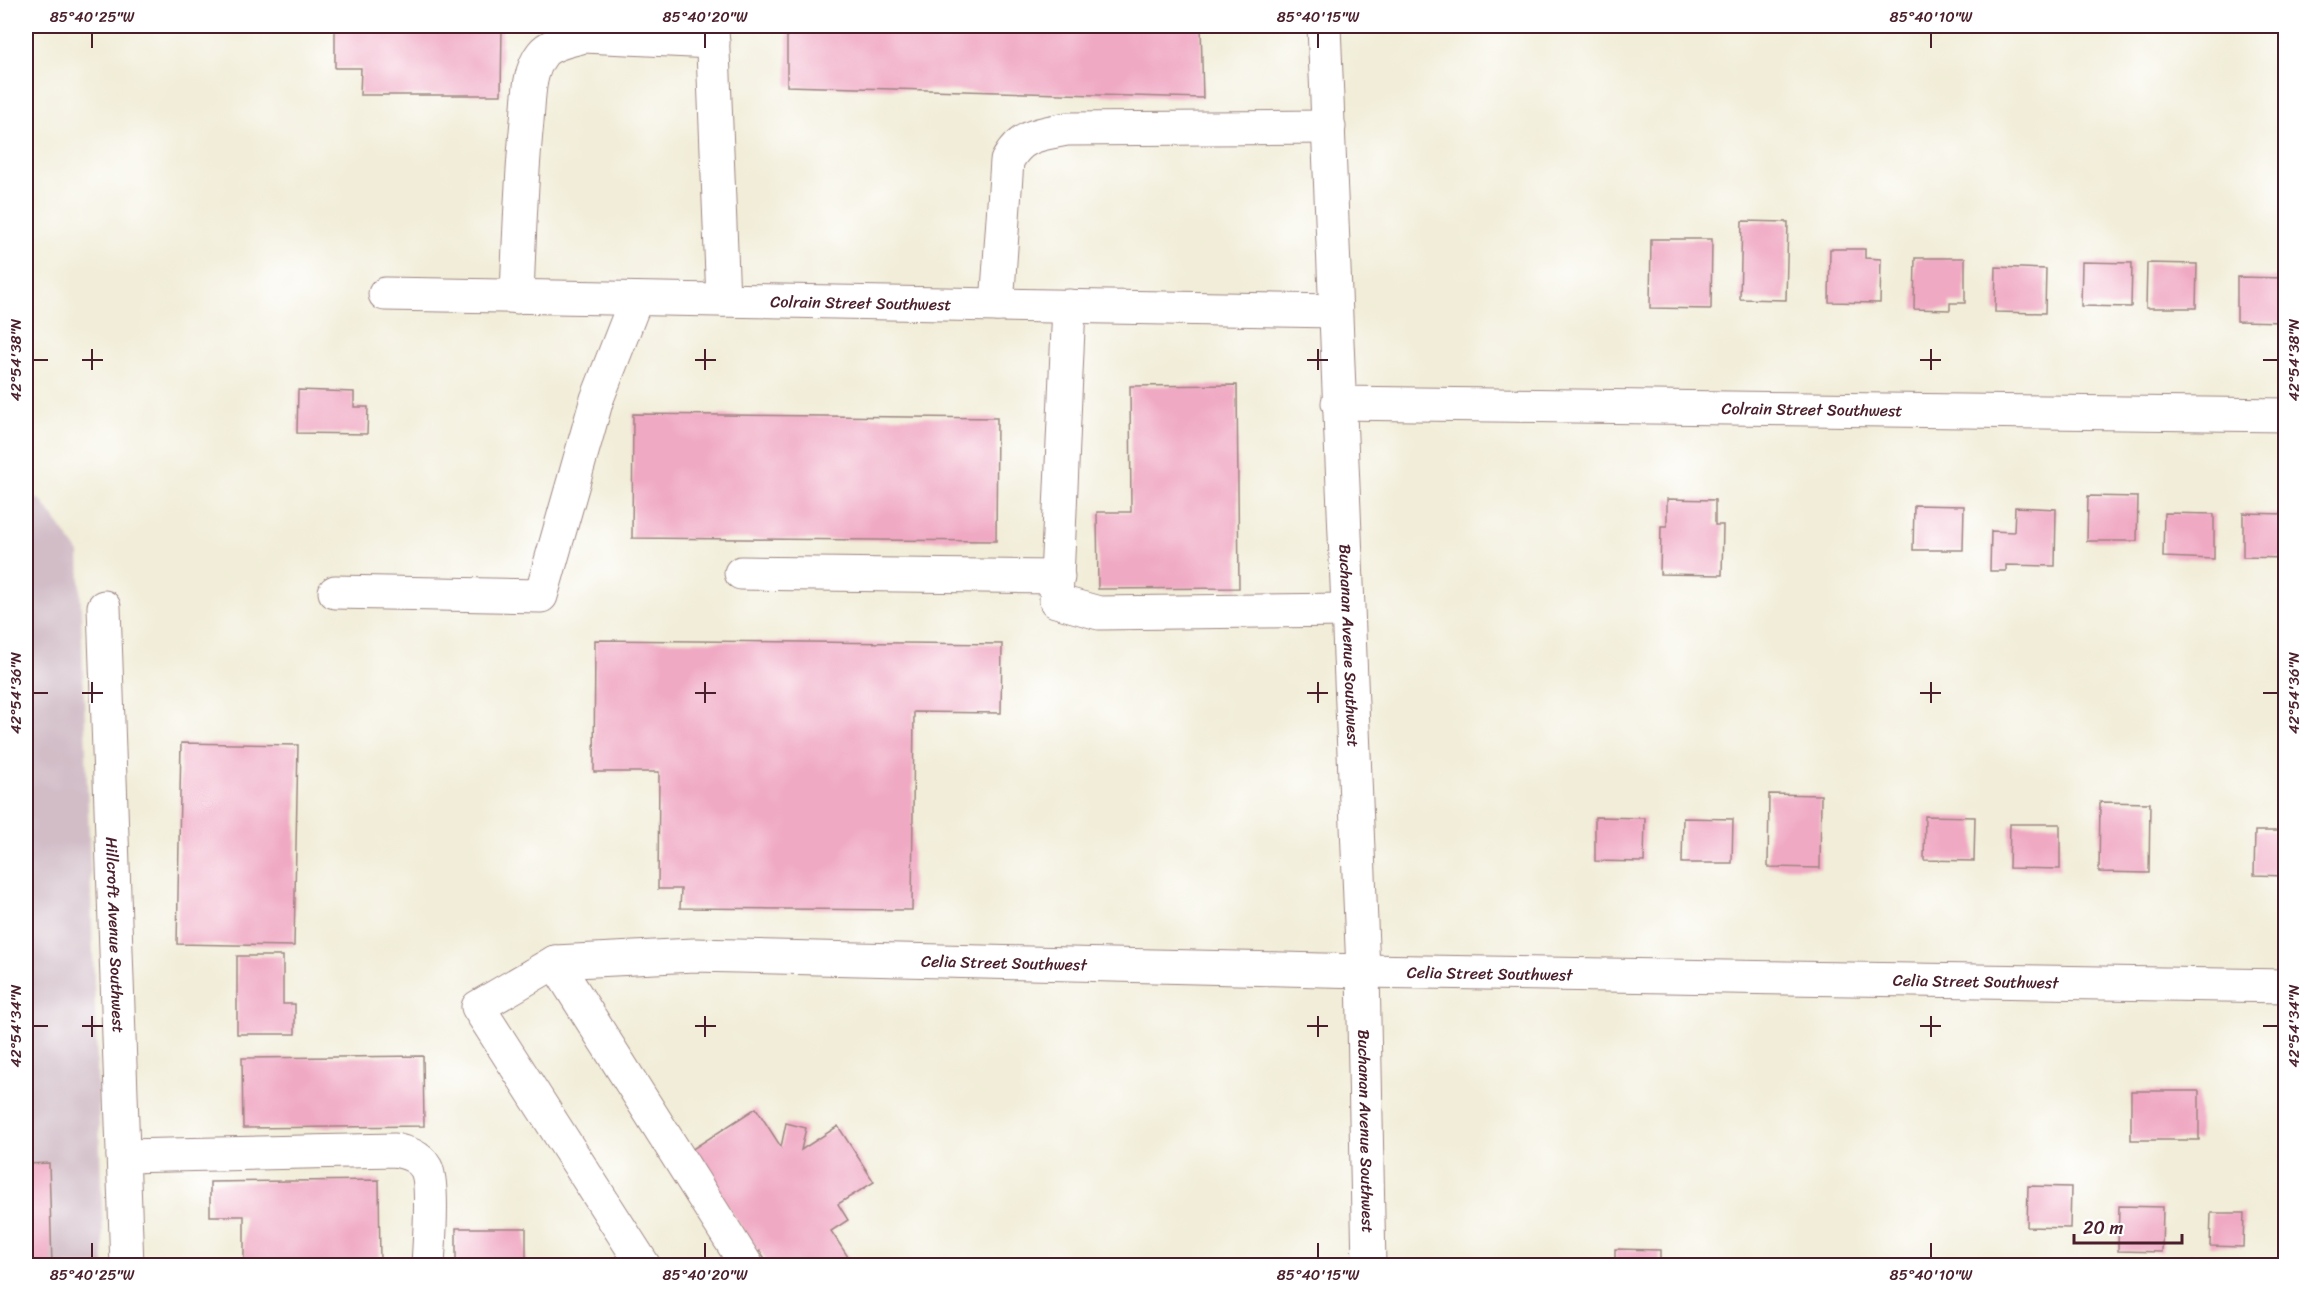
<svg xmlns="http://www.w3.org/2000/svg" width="2311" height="1291" font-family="Sriracha,sans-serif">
	<rect width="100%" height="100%" fill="#fff"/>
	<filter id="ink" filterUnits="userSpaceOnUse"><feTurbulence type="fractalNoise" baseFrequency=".0167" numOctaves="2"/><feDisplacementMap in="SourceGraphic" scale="12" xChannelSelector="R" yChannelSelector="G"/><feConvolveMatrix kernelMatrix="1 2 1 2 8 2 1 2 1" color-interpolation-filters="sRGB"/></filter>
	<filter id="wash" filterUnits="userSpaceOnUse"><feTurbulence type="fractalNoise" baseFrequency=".008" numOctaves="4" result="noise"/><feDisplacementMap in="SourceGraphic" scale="24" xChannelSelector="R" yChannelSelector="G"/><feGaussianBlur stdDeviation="1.35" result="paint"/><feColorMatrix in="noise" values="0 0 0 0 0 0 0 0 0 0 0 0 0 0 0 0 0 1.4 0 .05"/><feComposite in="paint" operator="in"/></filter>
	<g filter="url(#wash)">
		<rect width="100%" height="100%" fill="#f1edd8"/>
		<!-- industrial -->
		<polygon fill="#d2bdc7" points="26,496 41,500 79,553 104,1265 26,1265"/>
		<g id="blocks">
			<!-- building -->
			<g fill="#f0a9c3">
				<polygon points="335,26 502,26 501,95 360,95 361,68 335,68"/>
				<polygon points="787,26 1201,26 1203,98 787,86"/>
				<polygon points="1742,221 1788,222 1786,300 1740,299"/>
				<polygon points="1651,239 1712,239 1711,309 1650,308"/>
				<polygon points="1830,249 1865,249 1865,258 1881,259 1880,303 1829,302"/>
				<polygon points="1915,258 1965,258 1965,303 1950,303 1950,310 1914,309"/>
				<polygon points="2082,262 2132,263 2131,307 2081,306"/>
				<polygon points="2147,263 2197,264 2196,308 2146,308"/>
				<polygon points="1996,267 2046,269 2045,313 1995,312"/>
				<polygon points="2237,277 2286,278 2286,322 2237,321"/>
				<polygon points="1237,385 1239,588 1098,589 1097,512 1131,512 1130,386"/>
				<polygon points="298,390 354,392 354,407 368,407 367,434 297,433"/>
				<polygon points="633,414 997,418 996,541 632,538"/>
				<polygon points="2088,496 2138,497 2137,541 2087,541"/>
				<polygon points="1667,499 1715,500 1715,525 1723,525 1722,575 1660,574 1661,526 1667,526"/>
				<polygon points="1914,505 1964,506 1963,550 1913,550"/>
				<polygon points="2015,507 2056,509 2055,566 2006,565 2006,571 1990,571 1991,531 2014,532"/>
				<polygon points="2164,513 2214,514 2214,559 2163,557"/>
				<polygon points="2243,513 2286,514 2286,558 2243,557"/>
				<polygon points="595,640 1002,644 1001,713 914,712 912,910 680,908 681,889 658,889 659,772 594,772"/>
				<polygon points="181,743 298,745 294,946 177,944"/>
				<polygon points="1769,794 1821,795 1820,868 1768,867"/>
				<polygon points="2100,802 2150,803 2149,873 2099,872"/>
				<polygon points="1925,816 1975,817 1974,861 1924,860"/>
				<polygon points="1595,817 1645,818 1644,862 1595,861"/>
				<polygon points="1683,818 1733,819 1732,863 1682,863"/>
				<polygon points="2010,824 2060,824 2060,869 2009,868"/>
				<polygon points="2255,831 2286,831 2286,876 2254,875"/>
				<polygon points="237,956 283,956 283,1004 295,1004 295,1034 237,1034"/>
				<polygon points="423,1056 424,1126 243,1128 242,1058"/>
				<rect x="2131" y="1091" width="68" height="49"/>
				<polygon points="756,1108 781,1147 786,1123 806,1128 801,1150 838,1126 874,1182 838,1204 848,1220 831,1231 854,1266 770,1266 760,1251 758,1253 691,1150"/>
				<polygon points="49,1163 52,1266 26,1266 26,1164"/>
				<polygon points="379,1180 380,1266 244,1266 244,1216 210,1216 210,1182"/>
				<polygon points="2028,1186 2071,1187 2070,1228 2027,1227"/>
				<polygon points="2119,1206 2163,1207 2162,1252 2118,1251"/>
				<polygon points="2211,1213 2244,1213 2243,1247 2210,1246"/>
				<rect x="456" y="1228" width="70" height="38"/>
				<polygon points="1615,1249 1660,1250 1660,1266 1615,1266"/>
				<polygon points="2177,1261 2203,1262 2203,1266 2177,1266"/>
			</g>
		</g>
	</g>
	<g filter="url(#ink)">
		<use href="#blocks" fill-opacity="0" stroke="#9e8682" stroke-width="1.5"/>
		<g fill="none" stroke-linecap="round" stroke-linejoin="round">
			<!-- minor casing -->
			<g stroke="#9e8682" stroke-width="35">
				<g id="minor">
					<polyline points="712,26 723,300"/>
					<path id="s1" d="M 1324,26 L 1363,971 L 1369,1266"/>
					<path id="s2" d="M 385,294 L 1335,311"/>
					<path d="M 517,297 C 519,238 521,180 527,121 C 529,99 528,72 542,54 C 550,43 571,40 584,36 L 713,42"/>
					<path d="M 997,305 L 1007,161 C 1021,135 1039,134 1067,129 L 1329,127"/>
					<polyline points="1069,306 1056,601 1099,613 1347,610"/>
					<path id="s3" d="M 1338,403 L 2286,415"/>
					<polyline points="741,573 1058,577"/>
					<polyline points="335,592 541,596 597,399 636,299"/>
					<path id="s4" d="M 104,607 L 127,1266"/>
					<polyline points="555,962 747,1266"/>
					<path d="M 123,1156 L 395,1150 C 408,1153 419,1156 426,1168 C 434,1183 429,1246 428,1266"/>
					<path id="s5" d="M 644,1266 L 478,1007 L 555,962 L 694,955 L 1363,971 L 2286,986"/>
				</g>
			</g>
			<!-- minor -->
			<use href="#minor" stroke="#fff" stroke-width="33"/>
		</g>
	</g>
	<!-- ticks -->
	<path fill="none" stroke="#4a1f2b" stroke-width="2" d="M 92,33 L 92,48M 705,33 L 705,48M 1318,33 L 1318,48M 1931,33 L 1931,48M 92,349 L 92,370M 705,349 L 705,370M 1318,349 L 1318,370M 1931,349 L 1931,370M 33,360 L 48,360M 82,360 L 103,360M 695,360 L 716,360M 1307,360 L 1328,360M 1920,360 L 1941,360M 2263,360 L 2278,360M 92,682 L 92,703M 705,682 L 705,703M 1318,682 L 1318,703M 1931,682 L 1931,703M 33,693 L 48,693M 82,693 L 103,693M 695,693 L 716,693M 1307,693 L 1328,693M 1920,693 L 1941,693M 2263,693 L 2278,693M 92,1016 L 92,1037M 705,1016 L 705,1037M 1318,1016 L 1318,1037M 1931,1016 L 1931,1037M 33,1026 L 48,1026M 82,1026 L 103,1026M 695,1026 L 716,1026M 1307,1026 L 1328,1026M 1920,1026 L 1941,1026M 2263,1026 L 2278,1026M 92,1243 L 92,1258M 705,1243 L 705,1258M 1318,1243 L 1318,1258M 1931,1243 L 1931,1258"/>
	<g text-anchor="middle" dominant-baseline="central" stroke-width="4.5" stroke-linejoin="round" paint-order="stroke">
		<!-- street labels -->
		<g font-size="16" fill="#4a1f2b" stroke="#fff">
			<text stroke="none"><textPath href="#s2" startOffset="476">Colrain Street Southwest</textPath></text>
			<text stroke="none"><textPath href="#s3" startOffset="474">Colrain Street Southwest</textPath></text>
			<text stroke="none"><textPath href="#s1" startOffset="620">Buchanan Avenue Southwest</textPath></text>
			<text stroke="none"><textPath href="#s4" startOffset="328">Hillcroft Avenue Southwest</textPath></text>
			<text stroke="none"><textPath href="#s5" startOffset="846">Celia Street Southwest</textPath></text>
			<text stroke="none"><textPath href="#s5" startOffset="1332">Celia Street Southwest</textPath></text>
			<text stroke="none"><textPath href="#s5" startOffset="1818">Celia Street Southwest</textPath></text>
			<text stroke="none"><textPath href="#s1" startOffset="1106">Buchanan Avenue Southwest</textPath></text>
		</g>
	</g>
	<!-- margin -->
	<rect width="2311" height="1291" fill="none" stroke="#fff" stroke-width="66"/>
	<!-- scale -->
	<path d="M2074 1234v9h108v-9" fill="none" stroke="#4a1f2b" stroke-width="3"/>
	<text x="2083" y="1234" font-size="18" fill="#4a1f2b" stroke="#ffffff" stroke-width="4.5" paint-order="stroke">20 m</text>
	<rect x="33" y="33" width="2245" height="1225" fill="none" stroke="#4a1f2b" stroke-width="2"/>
	<g font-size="15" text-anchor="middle" fill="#4a1f2b">
		<text x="92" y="22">85°40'25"W</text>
		<text x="705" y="22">85°40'20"W</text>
		<text x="1318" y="22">85°40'15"W</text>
		<text x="1931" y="22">85°40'10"W</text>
		<text transform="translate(16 360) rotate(-90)" y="5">42°54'38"N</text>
		<text transform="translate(2294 360) rotate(-90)" y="5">42°54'38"N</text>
		<text transform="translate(16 693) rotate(-90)" y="5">42°54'36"N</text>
		<text transform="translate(2294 693) rotate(-90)" y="5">42°54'36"N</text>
		<text transform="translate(16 1026) rotate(-90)" y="5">42°54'34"N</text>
		<text transform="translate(2294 1026) rotate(-90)" y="5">42°54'34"N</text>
		<text x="92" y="1280">85°40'25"W</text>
		<text x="705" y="1280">85°40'20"W</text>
		<text x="1318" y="1280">85°40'15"W</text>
		<text x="1931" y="1280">85°40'10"W</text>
	</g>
</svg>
